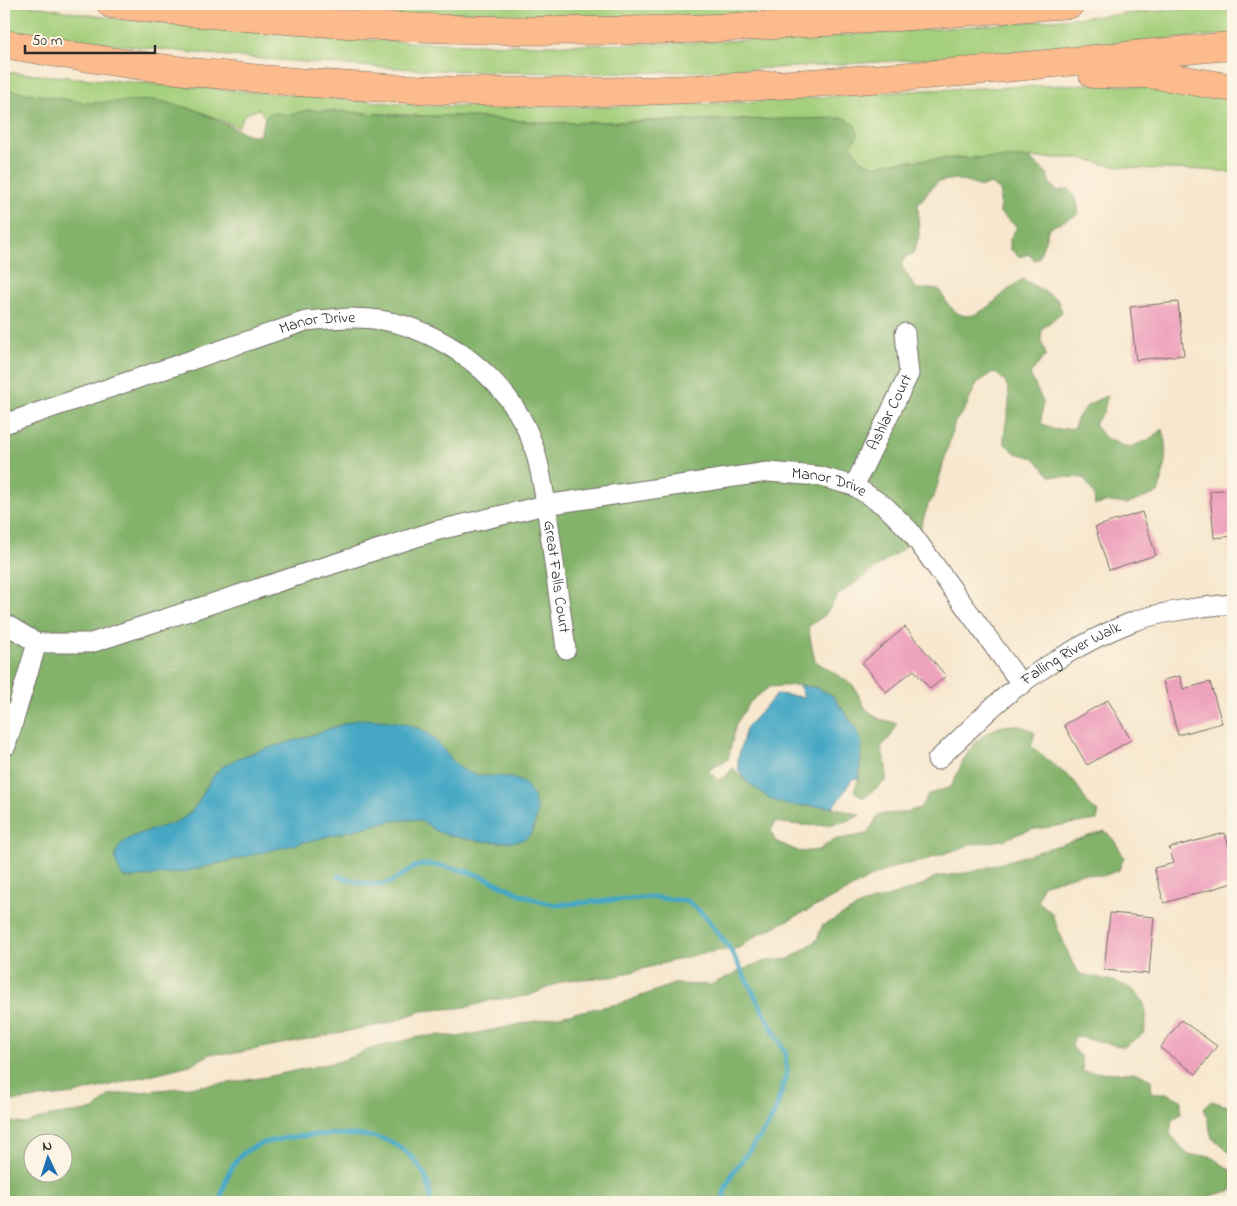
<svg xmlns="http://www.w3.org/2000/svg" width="1237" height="1206" font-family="'Indie Flower',sans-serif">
	<rect width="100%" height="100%" fill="#fcf5e5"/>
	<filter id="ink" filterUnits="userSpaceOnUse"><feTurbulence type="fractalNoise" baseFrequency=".02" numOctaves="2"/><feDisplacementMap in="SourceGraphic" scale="10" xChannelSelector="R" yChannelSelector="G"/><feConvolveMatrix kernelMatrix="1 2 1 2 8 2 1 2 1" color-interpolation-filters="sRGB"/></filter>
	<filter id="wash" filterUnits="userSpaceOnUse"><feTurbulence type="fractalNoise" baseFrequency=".0096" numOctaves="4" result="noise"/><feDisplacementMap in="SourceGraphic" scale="20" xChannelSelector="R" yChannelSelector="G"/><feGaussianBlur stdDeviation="1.12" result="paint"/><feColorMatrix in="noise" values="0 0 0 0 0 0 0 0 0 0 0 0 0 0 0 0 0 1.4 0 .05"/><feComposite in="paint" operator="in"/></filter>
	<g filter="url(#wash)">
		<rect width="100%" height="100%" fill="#f7e7ce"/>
		<!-- green -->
		<g fill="#a4cf7b" stroke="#687d53">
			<path d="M 4,4 C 31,4 57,10 83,14 C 104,17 124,19 145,21 C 233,31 322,38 411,42 C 685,54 960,27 1233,5 L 1233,34 C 1021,51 808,72 595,73 C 404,74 214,57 24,34 L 4,31 Z"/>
			<polygon points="233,4 911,4 631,20 414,17"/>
			<path d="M 4,72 L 430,106 L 600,107 L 753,102 L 925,90 L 1094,84 L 1165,88 L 1233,98 L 1233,173 C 1183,165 1130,175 1082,158 L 956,158 L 893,162 L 875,166 L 860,160 L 851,145 L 770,120 L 741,119 L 551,123 L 460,116 L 419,116 L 308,110 L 290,115 L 271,113 L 265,118 L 259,109 L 245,114 L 238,127 L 196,110 L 86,103 L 13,92 L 4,89 Z"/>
		</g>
		<!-- forest -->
		<g fill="#83b26b" stroke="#576e4b" fill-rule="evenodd">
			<path d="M 4,89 L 86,103 L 156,100 L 196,110 L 247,134 L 259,136 L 265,118 L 271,113 L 290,115 L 308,110 L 419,116 L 460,116 L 551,123 L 845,118 L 855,125 L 858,135 L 851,145 L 860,160 L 875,166 L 893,162 L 956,158 L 1029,158 L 1047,173 L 1049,182 L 1057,191 L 1069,189 L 1077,202 L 1079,214 L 1049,228 L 1039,258 L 1035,260 L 1028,254 L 1020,257 L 1010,249 L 1010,239 L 1017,227 L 1000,213 L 1000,190 L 990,184 L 982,187 L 955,179 L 937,182 L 918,204 L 919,236 L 913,254 L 906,256 L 901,265 L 916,289 L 939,289 C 967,345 990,299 1023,279 L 1057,299 L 1062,312 L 1042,329 L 1041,339 L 1046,355 L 1030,374 L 1043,402 L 1041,423 L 1055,430 L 1074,428 C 1079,410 1089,402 1107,396 L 1104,411 L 1094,425 L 1104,437 L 1128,448 L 1148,440 L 1163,429 C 1168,453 1165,470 1158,493 L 1127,504 L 1110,502 L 1095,505 L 1094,494 L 1084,478 L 1050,476 L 1034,458 L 1016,453 L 1004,443 C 1003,418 1022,386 993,372 L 977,383 L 965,409 L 955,422 L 934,497 L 928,505 L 919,533 L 905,547 L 838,595 L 825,615 L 808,627 L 815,661 L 853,685 L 866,709 L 879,719 L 897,723 L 891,736 L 881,747 L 886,766 L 886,780 L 864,798 L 854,791 L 859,778 L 857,730 L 833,696 L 818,688 L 799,685 L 769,687 L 750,702 L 736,724 L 728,759 L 708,771 L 718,780 L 726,776 L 733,768 L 746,781 L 786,805 L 832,807 L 861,815 C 834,829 804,826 775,822 L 771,831 L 775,841 L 800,852 L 819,850 L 833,840 L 867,834 L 879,814 L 903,813 L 920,808 L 929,794 L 951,787 C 958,773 965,753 976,742 C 992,725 1016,719 1035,733 L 1031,746 L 1074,781 L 1090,807 L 1099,812 L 1097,820 L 1029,830 L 1003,840 L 973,844 L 922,861 L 897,866 L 873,876 L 843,893 L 752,938 L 739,948 L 698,954 L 613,977 L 566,980 L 528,996 L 492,1000 L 468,1007 L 421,1011 L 389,1023 L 231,1054 L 213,1053 L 190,1065 L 74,1094 L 4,1102 Z"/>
			<path d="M 1105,831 L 1114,840 L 1124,857 L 1119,870 L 1103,876 L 1082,873 L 1042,885 L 1038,901 L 1051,912 L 1071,960 L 1080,974 C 1115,981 1156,985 1144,1033 L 1124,1047 L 1075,1036 L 1072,1046 L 1081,1057 L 1083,1072 L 1137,1073 L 1151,1080 L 1152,1093 L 1167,1093 L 1181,1100 L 1181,1114 L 1172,1120 L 1170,1134 L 1188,1155 L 1210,1156 L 1233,1172 L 1233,1190 L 1207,1197 L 1207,1202 L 4,1202 L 4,1121 L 25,1124 L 50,1116 L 94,1110 L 109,1095 L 229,1083 L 266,1077 L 341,1061 L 373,1048 L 419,1037 L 439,1035 L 458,1037 L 622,1003 L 674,984 L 710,985 L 753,965 L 767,961 L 789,959 L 817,940 L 822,926 L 861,905 L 921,886 L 935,877 L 972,872 ZM 32,1144 L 62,1144 L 62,1174 L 32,1174 Z"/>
			<polygon points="1212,1101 1233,1108 1233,1160 1230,1152 1212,1138 1204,1107"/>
		</g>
		<!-- water -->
		<g fill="#44a7c4" stroke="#386978">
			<polygon points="799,685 818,688 833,696 857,730 862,743 859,778 852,779 841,797 832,807 786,805 770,799 746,781 738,769 738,758 746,728 777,694 804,697"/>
			<path d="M 360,719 C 381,720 409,721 427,733 C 442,743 449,762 465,771 C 485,782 525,766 534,799 C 536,806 538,811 536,818 C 534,825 533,834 526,838 C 513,847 451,839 436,831 C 429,827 426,822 417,820 C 407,819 396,821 386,822 L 188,871 L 132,878 L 123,877 C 93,831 164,833 185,817 C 202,805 205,781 221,768 C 240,753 279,746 303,738 C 322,732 340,724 360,719 Z"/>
		</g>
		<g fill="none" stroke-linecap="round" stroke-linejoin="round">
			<!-- stream -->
			<g stroke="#44a7c4" stroke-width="5">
				<path d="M 338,876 C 352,880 367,886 383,884 C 397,882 405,871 417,866 C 425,863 443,866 451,868 C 489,873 520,900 556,905 L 651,897 L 687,901 L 705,916 L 730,949 L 785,1052 L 787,1072 L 776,1110 L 768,1126 L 733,1172 L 724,1192 L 724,1202"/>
				<path d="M 220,1202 C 224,1184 230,1161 248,1150 C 274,1133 362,1129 391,1142 C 414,1153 431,1177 431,1202"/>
			</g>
		</g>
		<g id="blocks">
			<!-- building -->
			<g fill="#eea3bd">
				<polygon points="1178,302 1184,355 1136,360 1130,307"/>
				<polygon points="1233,489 1233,536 1214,538 1210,491"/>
				<polygon points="1142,512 1156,555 1109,570 1095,527"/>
				<polygon points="905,627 946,676 930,689 914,670 886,692 862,663"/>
				<polygon points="1180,676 1183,689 1210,682 1222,723 1178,735 1163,680"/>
				<polygon points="1108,700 1131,740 1087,765 1064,725"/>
				<polygon points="1225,833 1233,862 1233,883 1164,903 1154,868 1174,863 1169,848"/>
				<polygon points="1110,913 1154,917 1149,974 1104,970"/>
				<polygon points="1181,1020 1217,1046 1196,1074 1160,1048"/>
			</g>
		</g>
	</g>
	<g filter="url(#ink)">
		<use href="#blocks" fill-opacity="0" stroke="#726d64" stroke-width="1"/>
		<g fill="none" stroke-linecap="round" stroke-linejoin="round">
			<!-- minor casing -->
			<g stroke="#726d64" stroke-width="21">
				<g id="minor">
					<path id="s1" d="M 4,424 L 306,321 C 338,318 372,315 403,325 C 463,344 517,391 535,451 C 543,477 546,506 550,533 C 555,572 561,611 566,649"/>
					<path id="s2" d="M 854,486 L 909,374 L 905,333"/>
					<path id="s3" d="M 4,623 L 37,643 L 91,643 L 435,531 L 545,505 L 768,472 L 818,476 L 854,486 L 886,507 L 910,531 L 1022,685"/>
					<polyline points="6,746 37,643"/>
					<path id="s4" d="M 937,760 C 957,742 975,723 995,705 C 1032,672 1086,640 1132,622 C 1158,612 1205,606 1233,604"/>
				</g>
			</g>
			<!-- highway casing -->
			<g stroke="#726d64" stroke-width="29">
				<g id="highway">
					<path d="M 111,4 C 290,24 470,34 651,30 C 791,27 930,14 1070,4"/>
					<path d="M 4,44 C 233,86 481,100 714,88 C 788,85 863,80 937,74 C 1036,66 1134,54 1233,46"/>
					<polyline points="1093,74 1150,74 1233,88"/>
				</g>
			</g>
			<!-- minor -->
			<use href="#minor" stroke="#fff" stroke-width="19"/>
			<!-- highway -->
			<use href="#highway" stroke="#fbbb8d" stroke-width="28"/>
		</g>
	</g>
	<g text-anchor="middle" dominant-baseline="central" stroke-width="5" stroke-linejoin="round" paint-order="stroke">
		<!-- street labels -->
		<g font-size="16" fill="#2b2b2b" stroke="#fcf5e5">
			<text stroke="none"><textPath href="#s1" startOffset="330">Manor Drive</textPath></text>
			<text stroke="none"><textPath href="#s2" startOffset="82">Ashlar Court</textPath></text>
			<text stroke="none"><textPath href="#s3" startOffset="855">Manor Drive</textPath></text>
			<text stroke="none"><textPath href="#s1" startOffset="734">Great Falls Court</textPath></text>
			<text stroke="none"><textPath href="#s4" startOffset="172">Falling River Walk</textPath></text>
		</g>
	</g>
	<!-- margin -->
	<rect width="1237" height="1206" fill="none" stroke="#fcf5e5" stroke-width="20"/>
	<!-- north arrow -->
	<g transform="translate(48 1158) rotate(356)"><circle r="24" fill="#fcf5e5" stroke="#a8a49b"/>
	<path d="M0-4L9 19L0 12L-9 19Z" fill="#1f6fb2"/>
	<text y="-8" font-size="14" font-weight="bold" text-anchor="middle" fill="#2b2b2b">N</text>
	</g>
	<!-- scale -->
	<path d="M25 45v8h130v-8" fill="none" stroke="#2b2b2b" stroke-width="2.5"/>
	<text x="32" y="45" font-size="15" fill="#2b2b2b" stroke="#fcf5e5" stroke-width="4" paint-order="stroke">50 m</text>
</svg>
